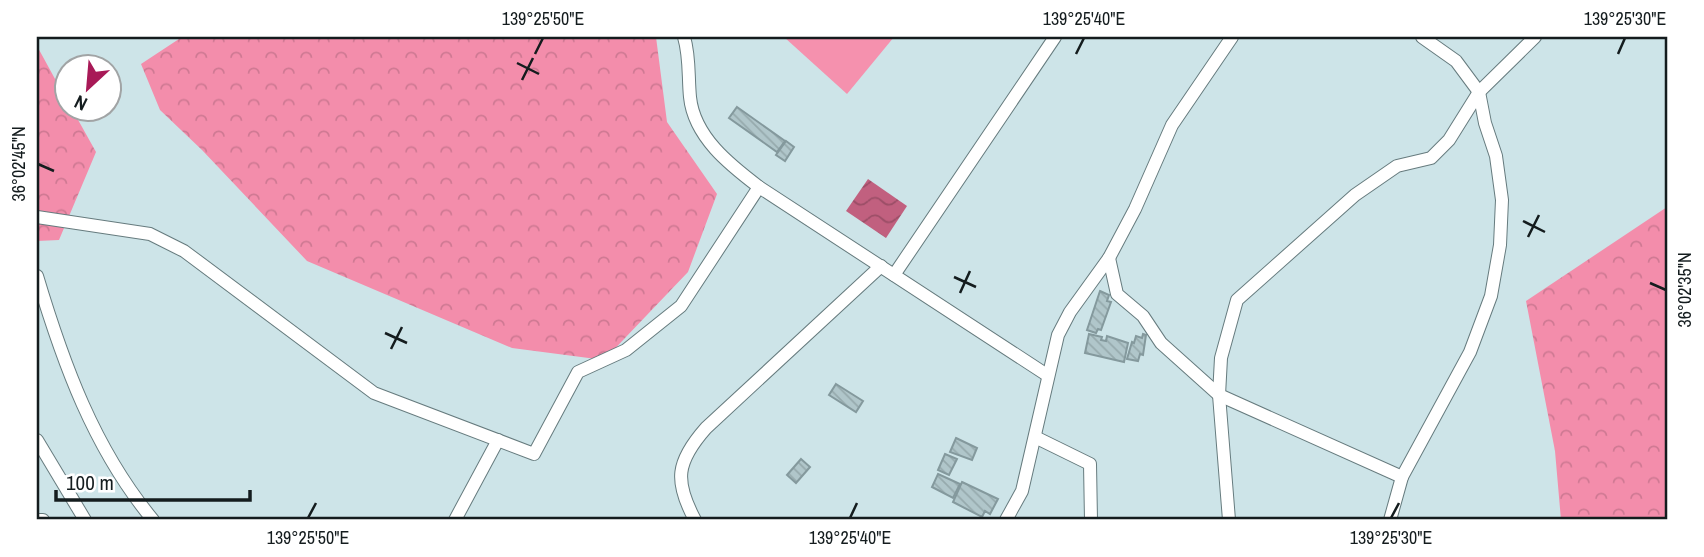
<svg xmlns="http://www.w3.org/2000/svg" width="1704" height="557" font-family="'Archivo Narrow',sans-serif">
	<defs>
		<pattern id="forest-crowns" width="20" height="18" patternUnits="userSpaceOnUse" patternTransform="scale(1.75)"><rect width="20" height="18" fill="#f38dab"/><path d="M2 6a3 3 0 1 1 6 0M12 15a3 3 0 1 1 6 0" fill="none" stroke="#cf7993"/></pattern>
		<pattern id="water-waves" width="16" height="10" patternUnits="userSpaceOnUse" patternTransform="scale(1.75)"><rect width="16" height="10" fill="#c1607f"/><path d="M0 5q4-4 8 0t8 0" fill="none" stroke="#9c4e67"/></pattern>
		<pattern id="building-back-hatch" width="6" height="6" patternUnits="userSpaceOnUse" patternTransform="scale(1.75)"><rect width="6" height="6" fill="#b0c6ca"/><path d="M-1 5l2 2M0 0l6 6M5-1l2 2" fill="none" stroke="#96aaad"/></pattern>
	</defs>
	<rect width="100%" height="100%" fill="#cde4e8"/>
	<!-- grass -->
	<polygon fill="#f591ae" points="784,37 894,37 847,94"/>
	<!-- forest -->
	<g fill="url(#forest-crowns)">
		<polygon points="182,37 656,37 667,122 717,194 688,272 604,360 512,348 307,261 202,150 160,110 141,64"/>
		<polygon points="37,46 66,99 66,108 72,109 96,152 59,240 37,241"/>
		<polygon points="1667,207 1667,520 1561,520 1555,451 1526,301"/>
	</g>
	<!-- water -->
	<polygon fill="url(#water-waves)" points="868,179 907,206 886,238 846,211"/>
	<!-- building -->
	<g fill="url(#building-back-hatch)" stroke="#84999d" stroke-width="2">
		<polygon points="737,107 785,141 777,152 729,118"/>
		<polygon points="786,141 794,147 785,161 776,155"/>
		<polygon points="1100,291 1109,295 1107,301 1111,302 1101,330 1098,329 1096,333 1087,330"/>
		<polygon points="1089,334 1102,337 1101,340 1106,341 1107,336 1128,343 1124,362 1085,353"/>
		<polygon points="1143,334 1146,335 1143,355 1140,354 1138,361 1127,359 1132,342 1134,343 1136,336 1142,338"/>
		<polygon points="836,384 863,401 856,412 829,395"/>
		<polygon points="956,438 977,448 972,460 950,452"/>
		<polygon points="945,454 957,459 949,475 938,470"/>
		<polygon points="801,459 810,467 796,483 787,475"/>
		<polygon points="938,474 960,484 953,498 932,487"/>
		<polygon points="962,482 998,499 990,514 985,511 982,517 953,502"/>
	</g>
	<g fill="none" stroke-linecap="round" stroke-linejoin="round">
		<!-- minor casing -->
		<g stroke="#667b7e" stroke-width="14">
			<g id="minor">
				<path d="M 684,37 C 690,57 688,77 690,97 C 694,137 730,165 759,187 L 1047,375"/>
				<polyline points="37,217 150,234 184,251 374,393 534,454 578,372 626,350 681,306 759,187"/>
				<polyline points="1109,258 1117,294 1143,316 1161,343 1219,395 1402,477"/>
				<polyline points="894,275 1055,37"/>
				<path d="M 37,276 C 63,363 94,449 153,520"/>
				<polyline points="1035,437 1090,464 1091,520"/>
				<polyline points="37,440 85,520"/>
				<polyline points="37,520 43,520"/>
				<polyline points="455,520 498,440"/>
				<path d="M 695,520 C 674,481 676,462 706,428 L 881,266"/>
				<polyline points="1006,520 1022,491 1058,335 1070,312 1109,258 1135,209 1172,125 1232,37"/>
				<polyline points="1229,520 1219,395 1221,358 1237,300 1355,195 1397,166 1431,158 1449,140 1479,92 1535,37"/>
				<polyline points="1390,520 1402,477 1470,352 1491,296 1500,245 1502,200 1496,156 1485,123 1479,92 1456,61 1422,37"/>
			</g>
		</g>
		<!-- minor -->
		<use href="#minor" stroke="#fff" stroke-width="12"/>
	</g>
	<!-- ticks -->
	<path fill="none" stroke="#141c1e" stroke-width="2.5" d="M 535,54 L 543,38M 1076,54 L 1084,38M 1618,54 L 1625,38M 517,63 L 539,74M 522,80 L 533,58M 38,164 L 54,171M 1523,221 L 1545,232M 1528,237 L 1539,215M 954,277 L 976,287M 1650,283 L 1666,290M 960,293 L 970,271M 385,333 L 407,343M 391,349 L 402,327M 308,518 L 316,503M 850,518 L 857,503M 1391,518 L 1399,503"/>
	<!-- border -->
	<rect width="1704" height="557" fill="none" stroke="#ffffff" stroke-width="77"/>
	<!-- north arrow -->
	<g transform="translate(88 88) rotate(206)"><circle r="33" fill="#ffffff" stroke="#a1a4a5" stroke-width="2"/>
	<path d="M0-5L12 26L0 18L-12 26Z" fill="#a81957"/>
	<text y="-10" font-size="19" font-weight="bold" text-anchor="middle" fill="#141c1e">N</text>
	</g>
	<!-- scale -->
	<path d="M56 490v10h194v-10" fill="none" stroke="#141c1e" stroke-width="3.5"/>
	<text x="66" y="490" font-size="21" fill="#141c1e" stroke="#ffffff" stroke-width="5" paint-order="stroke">100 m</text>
	<rect x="38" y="38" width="1628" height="480" fill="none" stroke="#141c1e" stroke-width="2.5"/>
	<g font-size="18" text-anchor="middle" fill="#141c1e">
		<text x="543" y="25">139°25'50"E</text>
		<text x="1084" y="25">139°25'40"E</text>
		<text x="1625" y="25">139°25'30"E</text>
		<text transform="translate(19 164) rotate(-90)" y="6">36°02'45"N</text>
		<text transform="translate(1685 290) rotate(-90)" y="6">36°02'35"N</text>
		<text x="308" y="544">139°25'50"E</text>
		<text x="850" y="544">139°25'40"E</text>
		<text x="1391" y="544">139°25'30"E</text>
	</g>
</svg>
